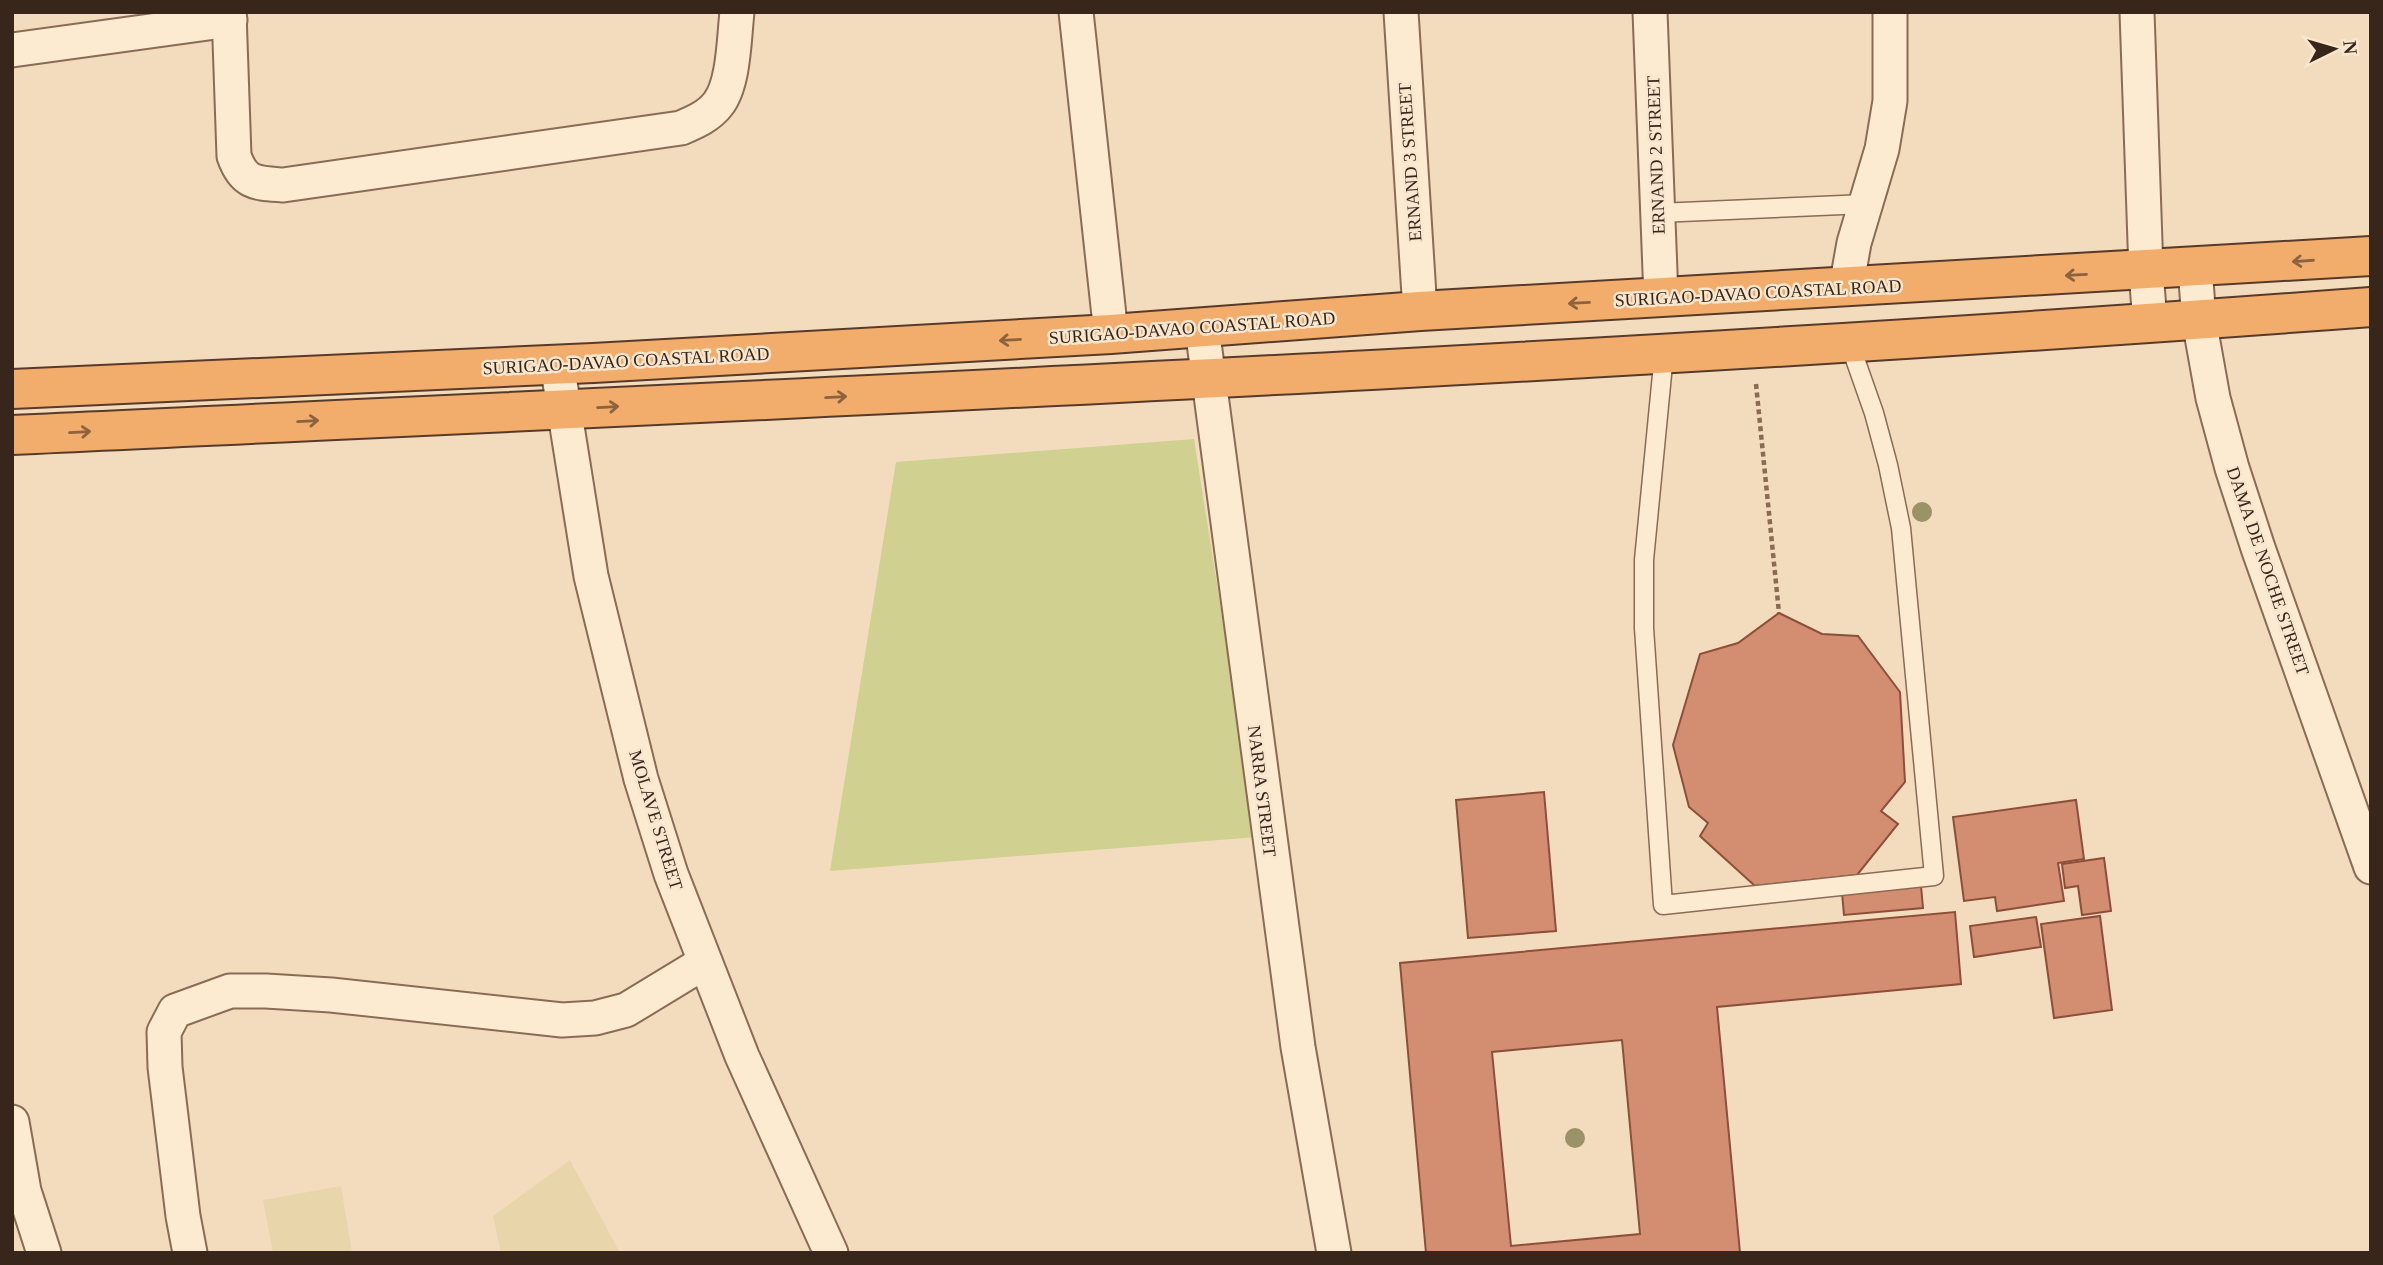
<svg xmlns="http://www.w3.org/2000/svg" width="2383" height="1265" font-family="'Times New Roman',serif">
	<rect width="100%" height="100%" fill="#f2dcbd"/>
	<!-- farmland -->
	<g fill="#e8d6aa">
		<polygon points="570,1160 620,1253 501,1253 493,1216"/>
		<polygon points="341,1186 352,1253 273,1253 263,1200"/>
	</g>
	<!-- green -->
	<polygon fill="#d0d091" points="1194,439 1257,837 830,871 896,462"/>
	<!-- building -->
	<g fill="#d38d70" stroke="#8d4f39" stroke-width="2" fill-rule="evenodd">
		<polygon points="1779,613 1822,634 1858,636 1900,692 1905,782 1881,811 1898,824 1857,875 1755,886 1700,836 1708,823 1689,807 1673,745 1700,654 1738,643"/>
		<polygon points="1544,792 1556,931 1468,938 1456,800"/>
		<polygon points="2076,800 2084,859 2058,863 2064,901 1997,911 1995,897 1964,901 1953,817"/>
		<polygon points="2104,858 2111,911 2082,915 2078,886 2065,888 2062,864"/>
		<polygon points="1921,886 1923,908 1844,915 1842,893"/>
		<path d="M 1955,912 L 1961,984 L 1717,1007 L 1740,1253 L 1426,1253 L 1400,963 ZM 1622,1040 L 1640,1234 L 1511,1246 L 1492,1052 Z"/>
		<polygon points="2100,916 2112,1010 2054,1018 2041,924"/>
		<polygon points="2036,917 2041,947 1974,957 1970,926"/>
	</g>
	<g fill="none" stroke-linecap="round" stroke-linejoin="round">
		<!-- service casing -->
		<g stroke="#8b6b55" stroke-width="21">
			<g id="service">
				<polyline points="1658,213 1866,204"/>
				<polyline points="1664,354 1644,560 1644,628 1663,905 1934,876 1901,528 1888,465 1874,413 1849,342"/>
			</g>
		</g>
		<!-- minor casing -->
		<g stroke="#8b6b55" stroke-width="37">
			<g id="minor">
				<path d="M 229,12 L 234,156 C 244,184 256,183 283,185 L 681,128 C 695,122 709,116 718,104 C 734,84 734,38 737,12"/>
				<polyline points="1076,12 1111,334"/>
				<polyline points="1401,12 1420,311"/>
				<polyline points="1650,12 1661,298"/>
				<polyline points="2137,12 2146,271 2150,323"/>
				<polyline points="12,50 230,20"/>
				<polyline points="2195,268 2199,320 2213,398 2232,468 2258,548 2371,867"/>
				<polyline points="1846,288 1854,243 1882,149 1890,101 1890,12"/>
				<polyline points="1202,328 1298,1047 1334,1253"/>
				<polyline points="557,364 591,576 641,779 671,874 742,1056 831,1253"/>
				<polyline points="12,1122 24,1191 44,1253"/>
				<polyline points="190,1253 183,1216 165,1067 164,1032 175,1011 230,991 266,991 331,995 562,1020 595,1018 626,1010 705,962"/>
			</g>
		</g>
		<!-- trunk casing -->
		<g stroke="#583a2a" stroke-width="42">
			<g id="trunk">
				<polyline points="12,389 593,363 1111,334 1420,311 2371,256"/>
				<path d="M 12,435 C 799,398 1586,366 2371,307"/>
			</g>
		</g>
		<!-- path -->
		<polyline stroke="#8b6b55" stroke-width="4.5" stroke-dasharray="5 3.5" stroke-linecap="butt" points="1756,384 1779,613"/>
		<!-- service -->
		<use href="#service" stroke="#fcead1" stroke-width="18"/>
		<!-- minor -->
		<use href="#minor" stroke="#fcead1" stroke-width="33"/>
		<!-- trunk -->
		<use href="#trunk" stroke="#f2ac6b" stroke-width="38"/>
	</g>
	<!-- trees -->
	<g fill="#999367">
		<circle cx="1922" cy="512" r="10"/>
		<circle cx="1575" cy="1138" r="10"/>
	</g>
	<!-- one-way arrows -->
	<defs><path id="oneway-shaft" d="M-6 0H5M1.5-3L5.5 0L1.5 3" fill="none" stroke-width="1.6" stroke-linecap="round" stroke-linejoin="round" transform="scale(1.75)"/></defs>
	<g stroke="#8c623f">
		<use href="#oneway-shaft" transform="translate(2303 261) rotate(176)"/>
		<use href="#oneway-shaft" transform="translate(2076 275) rotate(177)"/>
		<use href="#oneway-shaft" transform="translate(1579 303) rotate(177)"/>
		<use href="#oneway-shaft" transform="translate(1010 340) rotate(177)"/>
		<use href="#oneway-shaft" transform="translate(836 397) rotate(-3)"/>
		<use href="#oneway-shaft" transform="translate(608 407) rotate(-3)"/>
		<use href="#oneway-shaft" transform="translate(308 421) rotate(-3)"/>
		<use href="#oneway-shaft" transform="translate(80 432) rotate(-3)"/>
	</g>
	<g text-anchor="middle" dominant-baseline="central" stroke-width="5" stroke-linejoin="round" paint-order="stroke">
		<!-- street labels -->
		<g font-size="18" fill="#39261b" stroke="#f8e7ce">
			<text transform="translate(1656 155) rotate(-92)">ERNAND 2 STREET</text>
			<text transform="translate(1410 162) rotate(-94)">ERNAND 3 STREET</text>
			<text transform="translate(1758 293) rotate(-3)">SURIGAO-DAVAO COASTAL ROAD</text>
			<text transform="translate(1192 328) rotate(-4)">SURIGAO-DAVAO COASTAL ROAD</text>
			<text transform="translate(626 361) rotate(-3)">SURIGAO-DAVAO COASTAL ROAD</text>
			<text transform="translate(2268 571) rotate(71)">DAMA DE NOCHE STREET</text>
			<text transform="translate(1262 791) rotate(83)">NARRA STREET</text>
			<text transform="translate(656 820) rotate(73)">MOLAVE STREET</text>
		</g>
	</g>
	<!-- border -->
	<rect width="2383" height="1265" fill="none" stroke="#39261b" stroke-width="28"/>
	<!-- north arrow -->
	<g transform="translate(2334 49) rotate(85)" stroke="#f8e7ce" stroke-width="5" paint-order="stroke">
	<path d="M0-5L12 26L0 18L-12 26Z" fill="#39261b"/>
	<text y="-10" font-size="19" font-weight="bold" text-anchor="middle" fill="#39261b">N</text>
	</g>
</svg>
